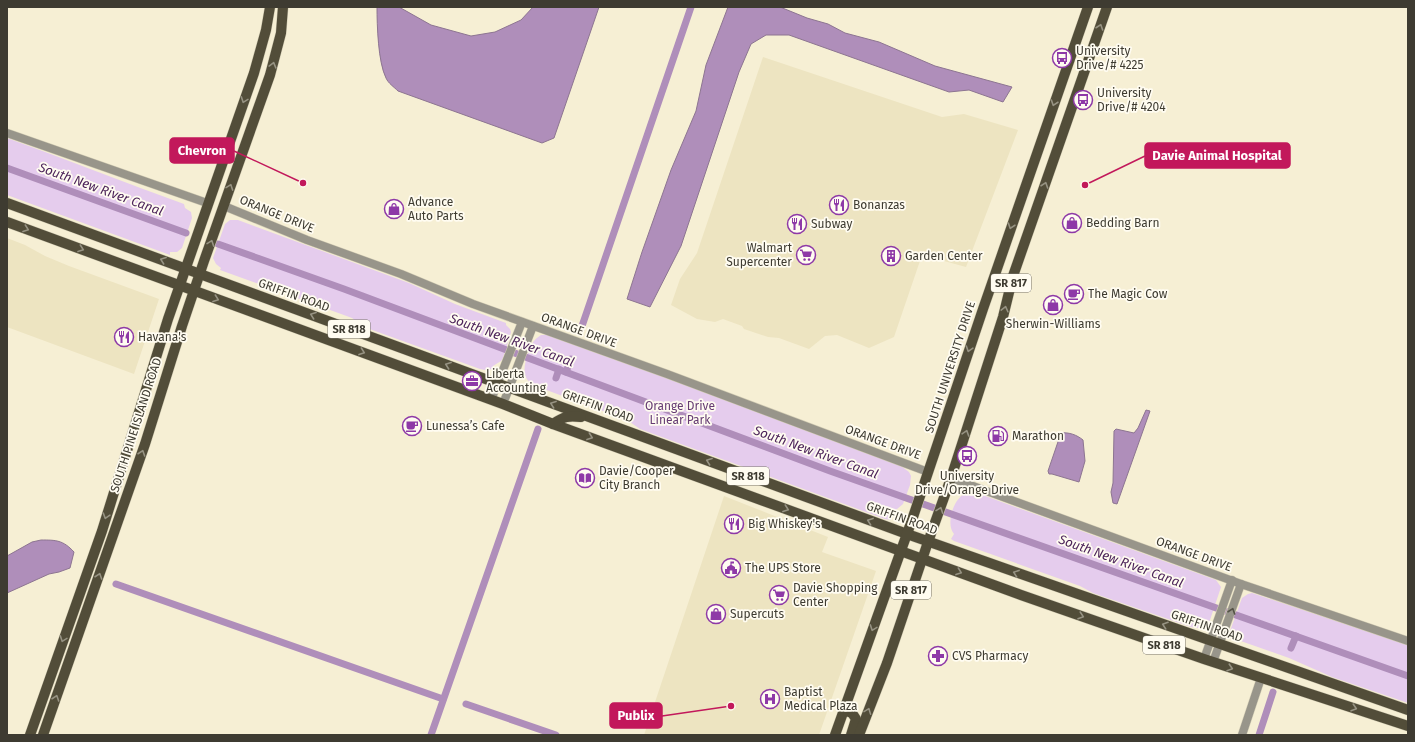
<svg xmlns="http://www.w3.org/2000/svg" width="1415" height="742" font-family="'Fira Sans',sans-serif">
	<rect width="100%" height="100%" fill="#f6efd4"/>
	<!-- built -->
	<g fill="#ede4c1">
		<polygon points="763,57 942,117 964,114 1018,130 966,267 922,255 894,337 869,348 837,335 825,336 809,349 779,338 768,337 744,329 742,326 723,319 715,322 697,319 671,305 680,279 697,253"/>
		<polygon points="7,238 25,245 45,256 69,266 159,299 134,374 7,327"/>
		<polygon points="724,496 828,537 822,552 876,571 819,735 644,735"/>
	</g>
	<!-- green -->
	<g fill="#e5cced">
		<path d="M 7,138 C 66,159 125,183 184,204 L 185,208 L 191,212 L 192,218 L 182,248 L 177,252 L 170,252 L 170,255 L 7,195 Z"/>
		<polygon points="230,220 238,220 409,283 455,304 506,323 506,325 510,329 511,332 503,358 501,361 493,366 493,369 485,370 480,369 364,327 352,318 220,270 221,268 216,264 213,258 225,224"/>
		<path d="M 541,335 L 550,335 L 580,345 L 901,466 L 909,472 L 911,476 L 910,485 L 903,504 L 890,515 L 891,520 L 885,519 L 640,429 L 627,420 L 533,385 C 521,377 524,366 528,353 C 531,345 533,340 541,335 Z"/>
		<path d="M 967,493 L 974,495 L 977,493 L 1216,580 L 1221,587 L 1209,623 C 1205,630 1198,628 1191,627 L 1093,593 L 1080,586 L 954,541 L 951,539 L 954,534 C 945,524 954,496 967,493 Z"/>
		<polygon points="1252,593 1408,645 1408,703 1332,677 1289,658 1235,639 1232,635 1230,631 1242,598 1248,594"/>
	</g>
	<!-- water -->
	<g fill="#af8eba" stroke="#8d7591">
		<path d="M 377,7 L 399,7 L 431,25 L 471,36 L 495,32 L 521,20 L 533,7 L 599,7 L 554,138 L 542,143 L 398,91 C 394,87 388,83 386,78 C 378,62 377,25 377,7 Z"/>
		<polygon points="728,7 780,7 807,18 828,24 845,33 879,42 935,66 1012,87 1003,102 969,90 949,92 789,35 766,35 751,44 739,72 681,246 650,307 627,299 642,252 671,170 696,111 706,65"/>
		<polygon points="1146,410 1150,411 1117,504 1113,503 1111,492 1113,483 1114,431 1116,429 1134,433 1138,428"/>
		<path d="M 1061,433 C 1069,432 1077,435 1083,440 L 1085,461 L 1079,482 L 1052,474 L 1049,474 L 1048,471 Z"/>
		<path d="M 41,540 C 56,540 63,540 74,552 L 70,568 L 59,572 L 49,574 L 7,593 L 7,556 L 32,542 Z"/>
	</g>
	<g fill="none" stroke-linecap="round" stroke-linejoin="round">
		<!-- canal -->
		<g stroke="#af8eba" stroke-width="7">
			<polyline points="7,168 186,233"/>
			<polyline points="218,244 344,289 830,471 1408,676"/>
			<polyline points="581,329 691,7"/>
			<polyline points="566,372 571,359"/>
			<polyline points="556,378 559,369"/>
			<polyline points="116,584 443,699"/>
			<polyline points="1291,648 1296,636"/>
			<polyline points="466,704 556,735"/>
			<polyline points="431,735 538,429"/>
			<polyline points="1259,735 1273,692"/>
		</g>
		<!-- minor casing -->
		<g stroke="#d1cbb3" stroke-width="9">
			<g id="minor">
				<polyline points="7,133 207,203"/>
				<polyline points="224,206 307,240 401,274 473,304 667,374 928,472"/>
				<polyline points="491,400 522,322"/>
				<polyline points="503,404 533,326"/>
				<polyline points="951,478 1241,584 1408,641"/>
				<polyline points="1204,659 1232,580"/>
				<polyline points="1213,662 1241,584"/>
				<polyline points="1242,735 1261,678"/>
			</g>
		</g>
		<!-- major casing -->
		<g stroke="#d1cbb3" stroke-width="11">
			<g id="major">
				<polyline points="7,203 907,534 1408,710"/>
				<polyline points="7,222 503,404 553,424 1021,595 1204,659 1408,726"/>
				<path d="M 553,424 C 564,416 568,416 581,417"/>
				<polyline points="844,710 852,713 856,719 851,735"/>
				<polyline points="30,735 102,531 168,319 254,73 266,30 270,7"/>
				<polyline points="43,735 145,444 182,326 204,261 270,75 281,33 283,7"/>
				<polyline points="835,735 913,517 983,309 1088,7"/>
				<polyline points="859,735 887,663 928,542 951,478 1003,317 1013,276 1107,7"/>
			</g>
		</g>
		<!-- minor -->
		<use href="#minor" stroke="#98958a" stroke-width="8"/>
		<!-- major -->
		<use href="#major" stroke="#524d39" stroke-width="10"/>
	</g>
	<!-- one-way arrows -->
	<defs><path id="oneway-chevron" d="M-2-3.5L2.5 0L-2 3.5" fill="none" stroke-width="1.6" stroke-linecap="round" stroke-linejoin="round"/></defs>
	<g stroke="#979383">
		<use href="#oneway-chevron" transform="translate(1100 27) rotate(-71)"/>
		<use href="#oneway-chevron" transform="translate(273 65) rotate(-75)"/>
		<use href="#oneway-chevron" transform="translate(244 100) rotate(110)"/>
		<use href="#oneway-chevron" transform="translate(1054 103) rotate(109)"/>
		<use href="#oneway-chevron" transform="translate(1045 185) rotate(-71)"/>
		<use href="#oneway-chevron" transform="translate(230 187) rotate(-70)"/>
		<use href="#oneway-chevron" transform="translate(1011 226) rotate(109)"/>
		<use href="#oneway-chevron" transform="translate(26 229) rotate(20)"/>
		<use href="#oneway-chevron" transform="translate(211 243) rotate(-70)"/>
		<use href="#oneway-chevron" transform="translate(81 249) rotate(20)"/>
		<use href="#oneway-chevron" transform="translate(163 260) rotate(-160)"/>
		<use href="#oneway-chevron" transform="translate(216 299) rotate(20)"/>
		<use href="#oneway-chevron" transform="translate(1005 309) rotate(-76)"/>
		<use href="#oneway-chevron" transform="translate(313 315) rotate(-160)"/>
		<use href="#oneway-chevron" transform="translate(969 349) rotate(108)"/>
		<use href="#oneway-chevron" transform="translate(362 352) rotate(20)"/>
		<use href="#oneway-chevron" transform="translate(448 365) rotate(-160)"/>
		<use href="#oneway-chevron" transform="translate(553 404) rotate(-160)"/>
		<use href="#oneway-chevron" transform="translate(966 433) rotate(-72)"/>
		<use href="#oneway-chevron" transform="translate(590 437) rotate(20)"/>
		<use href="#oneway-chevron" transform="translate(142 453) rotate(-71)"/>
		<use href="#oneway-chevron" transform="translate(709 461) rotate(-160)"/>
		<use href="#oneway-chevron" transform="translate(786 509) rotate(20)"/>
		<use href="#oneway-chevron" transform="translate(940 510) rotate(-70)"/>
		<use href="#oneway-chevron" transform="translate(106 516) rotate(107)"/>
		<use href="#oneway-chevron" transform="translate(870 521) rotate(-160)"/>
		<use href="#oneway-chevron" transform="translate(959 572) rotate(20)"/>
		<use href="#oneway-chevron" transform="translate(1016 573) rotate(-160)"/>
		<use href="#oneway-chevron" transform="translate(99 576) rotate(-71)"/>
		<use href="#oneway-chevron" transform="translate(1081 616) rotate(19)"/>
		<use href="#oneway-chevron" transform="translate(1165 625) rotate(-161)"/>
		<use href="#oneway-chevron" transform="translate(873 628) rotate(110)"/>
		<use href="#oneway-chevron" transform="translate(63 639) rotate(110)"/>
		<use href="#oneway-chevron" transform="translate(1230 668) rotate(18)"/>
		<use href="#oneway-chevron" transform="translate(56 698) rotate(-71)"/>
		<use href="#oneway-chevron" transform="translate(1354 708) rotate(18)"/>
		<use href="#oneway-chevron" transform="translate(868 711) rotate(-69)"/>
	</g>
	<use stroke="#545247" href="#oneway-chevron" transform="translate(1232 611) rotate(-71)"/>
	<!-- icons -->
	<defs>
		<g id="bus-ring" transform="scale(1)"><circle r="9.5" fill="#fffcf1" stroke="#8e39a7" stroke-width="1.5"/><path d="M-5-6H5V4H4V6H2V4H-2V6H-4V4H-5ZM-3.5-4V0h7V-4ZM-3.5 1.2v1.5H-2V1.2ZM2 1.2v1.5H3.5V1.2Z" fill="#8e39a7"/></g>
		<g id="restaurant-ring" transform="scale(1)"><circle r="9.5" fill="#fffcf1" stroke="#8e39a7" stroke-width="1.5"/><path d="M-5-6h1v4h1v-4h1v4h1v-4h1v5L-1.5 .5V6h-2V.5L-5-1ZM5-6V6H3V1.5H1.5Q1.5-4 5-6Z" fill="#8e39a7"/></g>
		<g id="shop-ring" transform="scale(1)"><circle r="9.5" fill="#fffcf1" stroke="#8e39a7" stroke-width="1.5"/><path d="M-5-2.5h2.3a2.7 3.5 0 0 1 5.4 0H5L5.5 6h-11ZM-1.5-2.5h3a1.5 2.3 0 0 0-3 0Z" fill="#8e39a7"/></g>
		<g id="supermarket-ring" transform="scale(1)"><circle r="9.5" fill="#fffcf1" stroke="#8e39a7" stroke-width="1.5"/><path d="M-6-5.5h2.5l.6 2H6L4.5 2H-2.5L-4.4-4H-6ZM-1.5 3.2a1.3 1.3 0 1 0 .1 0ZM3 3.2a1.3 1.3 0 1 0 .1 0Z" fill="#8e39a7"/></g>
		<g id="building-ring" transform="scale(1)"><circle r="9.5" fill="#fffcf1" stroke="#8e39a7" stroke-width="1.5"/><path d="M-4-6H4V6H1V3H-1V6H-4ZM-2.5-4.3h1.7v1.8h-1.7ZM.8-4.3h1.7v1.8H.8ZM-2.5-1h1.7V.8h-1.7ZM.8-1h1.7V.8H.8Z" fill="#8e39a7"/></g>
		<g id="cafe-ring" transform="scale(1)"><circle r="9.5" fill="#fffcf1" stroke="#8e39a7" stroke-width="1.5"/><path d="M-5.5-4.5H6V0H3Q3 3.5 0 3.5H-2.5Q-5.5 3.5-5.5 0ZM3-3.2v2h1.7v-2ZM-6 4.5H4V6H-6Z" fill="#8e39a7"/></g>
		<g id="office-ring" transform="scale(1)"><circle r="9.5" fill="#fffcf1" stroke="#8e39a7" stroke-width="1.5"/><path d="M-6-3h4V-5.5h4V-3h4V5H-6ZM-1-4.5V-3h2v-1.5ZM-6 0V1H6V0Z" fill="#8e39a7"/></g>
		<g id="fuel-ring" transform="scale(1)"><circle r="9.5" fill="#fffcf1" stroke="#8e39a7" stroke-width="1.5"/><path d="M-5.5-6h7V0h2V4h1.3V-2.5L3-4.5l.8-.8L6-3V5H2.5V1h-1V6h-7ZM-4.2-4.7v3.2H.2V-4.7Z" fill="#8e39a7"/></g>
		<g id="library-ring" transform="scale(1)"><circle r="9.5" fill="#fffcf1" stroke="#8e39a7" stroke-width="1.5"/><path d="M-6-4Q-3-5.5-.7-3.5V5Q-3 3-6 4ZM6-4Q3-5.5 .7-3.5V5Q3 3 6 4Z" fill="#8e39a7"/></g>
		<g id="civic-ring" transform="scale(1)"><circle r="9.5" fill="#fffcf1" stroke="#8e39a7" stroke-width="1.5"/><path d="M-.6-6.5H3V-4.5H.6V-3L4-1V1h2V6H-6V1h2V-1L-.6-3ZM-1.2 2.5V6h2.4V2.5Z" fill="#8e39a7"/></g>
		<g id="pharmacy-ring" transform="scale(1)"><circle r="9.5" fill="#fffcf1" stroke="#8e39a7" stroke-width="1.5"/><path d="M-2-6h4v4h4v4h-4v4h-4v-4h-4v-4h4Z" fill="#8e39a7"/></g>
		<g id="hospital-ring" transform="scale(1)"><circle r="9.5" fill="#fffcf1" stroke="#8e39a7" stroke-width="1.5"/><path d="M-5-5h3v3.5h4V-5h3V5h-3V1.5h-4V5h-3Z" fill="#8e39a7"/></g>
	</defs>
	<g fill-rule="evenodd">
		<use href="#bus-ring" x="1062" y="58"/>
		<use href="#bus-ring" x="1083" y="100"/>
		<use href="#restaurant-ring" x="839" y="205"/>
		<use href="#shop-ring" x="394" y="209"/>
		<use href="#shop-ring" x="1072" y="223"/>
		<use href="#restaurant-ring" x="797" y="224"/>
		<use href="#supermarket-ring" x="806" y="255"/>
		<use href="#building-ring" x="891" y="256"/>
		<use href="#cafe-ring" x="1074" y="294"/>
		<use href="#shop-ring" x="1053" y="305"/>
		<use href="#restaurant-ring" x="124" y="337"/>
		<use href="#office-ring" x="472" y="381"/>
		<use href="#cafe-ring" x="412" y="426"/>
		<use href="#fuel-ring" x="998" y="436"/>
		<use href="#bus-ring" x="967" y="456"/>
		<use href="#library-ring" x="585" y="478"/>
		<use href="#restaurant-ring" x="734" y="524"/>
		<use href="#civic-ring" x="731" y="568"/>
		<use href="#supermarket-ring" x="779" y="595"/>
		<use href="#shop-ring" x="716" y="614"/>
		<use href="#pharmacy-ring" x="938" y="656"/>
		<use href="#hospital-ring" x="770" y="699"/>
	</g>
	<g text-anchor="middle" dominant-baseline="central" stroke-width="3.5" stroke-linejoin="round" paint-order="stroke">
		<!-- shield labels -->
		<g fill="#fffcf1" stroke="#78756b" stroke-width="1">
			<rect x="991" y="274" width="40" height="18" rx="3"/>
			<rect x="328" y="320" width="42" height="18" rx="3"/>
			<rect x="727" y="467" width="42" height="18" rx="3"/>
			<rect x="891" y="581" width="40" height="18" rx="3"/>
			<rect x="1143" y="636" width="42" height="18" rx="3"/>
		</g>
		<g font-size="11" font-weight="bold" fill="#3e3b31">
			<text x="1011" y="283">SR 817</text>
			<text x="349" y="329">SR 818</text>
			<text x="748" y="476">SR 818</text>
			<text x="911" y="590">SR 817</text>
			<text x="1164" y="645">SR 818</text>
		</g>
		<!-- poi labels -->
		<g font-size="12" fill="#3e3b31" stroke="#fffcf1" text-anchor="start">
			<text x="1076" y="51">University<tspan x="1076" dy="14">Drive/# 4225</tspan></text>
			<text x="1097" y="93">University<tspan x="1097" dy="14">Drive/# 4204</tspan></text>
			<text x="408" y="202">Advance<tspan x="408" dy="14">Auto Parts</tspan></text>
			<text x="853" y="205">Bonanzas</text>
			<text x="1086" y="223">Bedding Barn</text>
			<text x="811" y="224">Subway</text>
			<text x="792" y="248" text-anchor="end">Walmart<tspan x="792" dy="14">Supercenter</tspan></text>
			<text x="905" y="256">Garden Center</text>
			<text x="1088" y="294">The Magic Cow</text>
			<text x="1053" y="324" text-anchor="middle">Sherwin-Williams</text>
			<text x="138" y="337">Havana's</text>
			<text x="486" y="374">Liberta<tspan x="486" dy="14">Accounting</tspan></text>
			<text x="426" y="426">Lunessa’s Cafe</text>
			<text x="1012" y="436">Marathon</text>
			<text x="599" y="471">Davie/Cooper<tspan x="599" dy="14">City Branch</tspan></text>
			<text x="967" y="476" text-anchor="middle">University<tspan x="967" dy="14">Drive/Orange Drive</tspan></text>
			<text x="748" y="524">Big Whiskey's</text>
			<text x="745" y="568">The UPS Store</text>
			<text x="793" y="588">Davie Shopping<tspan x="793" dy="14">Center</tspan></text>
			<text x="730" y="614">Supercuts</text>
			<text x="952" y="656">CVS Pharmacy</text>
			<text x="784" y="692">Baptist<tspan x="784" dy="14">Medical Plaza</tspan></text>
		</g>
		<!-- street labels -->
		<g font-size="12" fill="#3e3b31" stroke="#fffcf1">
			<text transform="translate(277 214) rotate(22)">ORANGE DRIVE</text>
			<text transform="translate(294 295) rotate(20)">GRIFFIN ROAD</text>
			<text transform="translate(579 330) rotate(20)">ORANGE DRIVE</text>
			<text transform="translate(950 367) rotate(-72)">SOUTH UNIVERSITY DRIVE</text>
			<text transform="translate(598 406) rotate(20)">GRIFFIN ROAD</text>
			<text transform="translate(136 425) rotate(-72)">SOUTH PINE ISLAND ROAD</text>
			<text transform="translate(883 442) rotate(20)">ORANGE DRIVE</text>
			<text transform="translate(902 518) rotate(20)">GRIFFIN ROAD</text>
			<text transform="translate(1194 554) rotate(20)">ORANGE DRIVE</text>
			<text transform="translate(1207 626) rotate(19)">GRIFFIN ROAD</text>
		</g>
		<!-- park labels -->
		<g font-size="12" fill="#663b73" stroke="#fffcf1">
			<text x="680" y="406">Orange Drive<tspan x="680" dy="14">Linear Park</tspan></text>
		</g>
		<!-- water labels -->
		<g font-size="13" font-style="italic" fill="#4d245a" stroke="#fffcf1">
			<text transform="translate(101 189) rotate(20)">South New River Canal</text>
			<text transform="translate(512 340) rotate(20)">South New River Canal</text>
			<text transform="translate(816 452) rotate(20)">South New River Canal</text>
			<text transform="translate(1121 561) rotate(20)">South New River Canal</text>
		</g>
	</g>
	<!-- callouts -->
	<path fill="none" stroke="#c2185b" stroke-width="1.5" d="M303 183L234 151M1085 185L1145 156M731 706L662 716"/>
	<g fill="#c2185b" stroke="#fffcf1" stroke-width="1.5">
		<circle cx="303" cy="183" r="4"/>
		<circle cx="1085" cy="185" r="4"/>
		<circle cx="731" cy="706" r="4"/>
	</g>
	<g fill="#c2185b" stroke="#c2185b" stroke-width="1.5">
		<rect x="170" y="138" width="64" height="25" rx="4"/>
		<rect x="1145" y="143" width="145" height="25" rx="4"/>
		<rect x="610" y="703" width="52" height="25" rx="4"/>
	</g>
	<g font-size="13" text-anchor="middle" font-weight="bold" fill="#fff">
		<text x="202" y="155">Chevron</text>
		<text x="1217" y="160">Davie Animal Hospital</text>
		<text x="636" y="720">Publix</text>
	</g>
	<!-- border -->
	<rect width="1415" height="742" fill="none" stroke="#3e3b31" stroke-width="16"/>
</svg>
